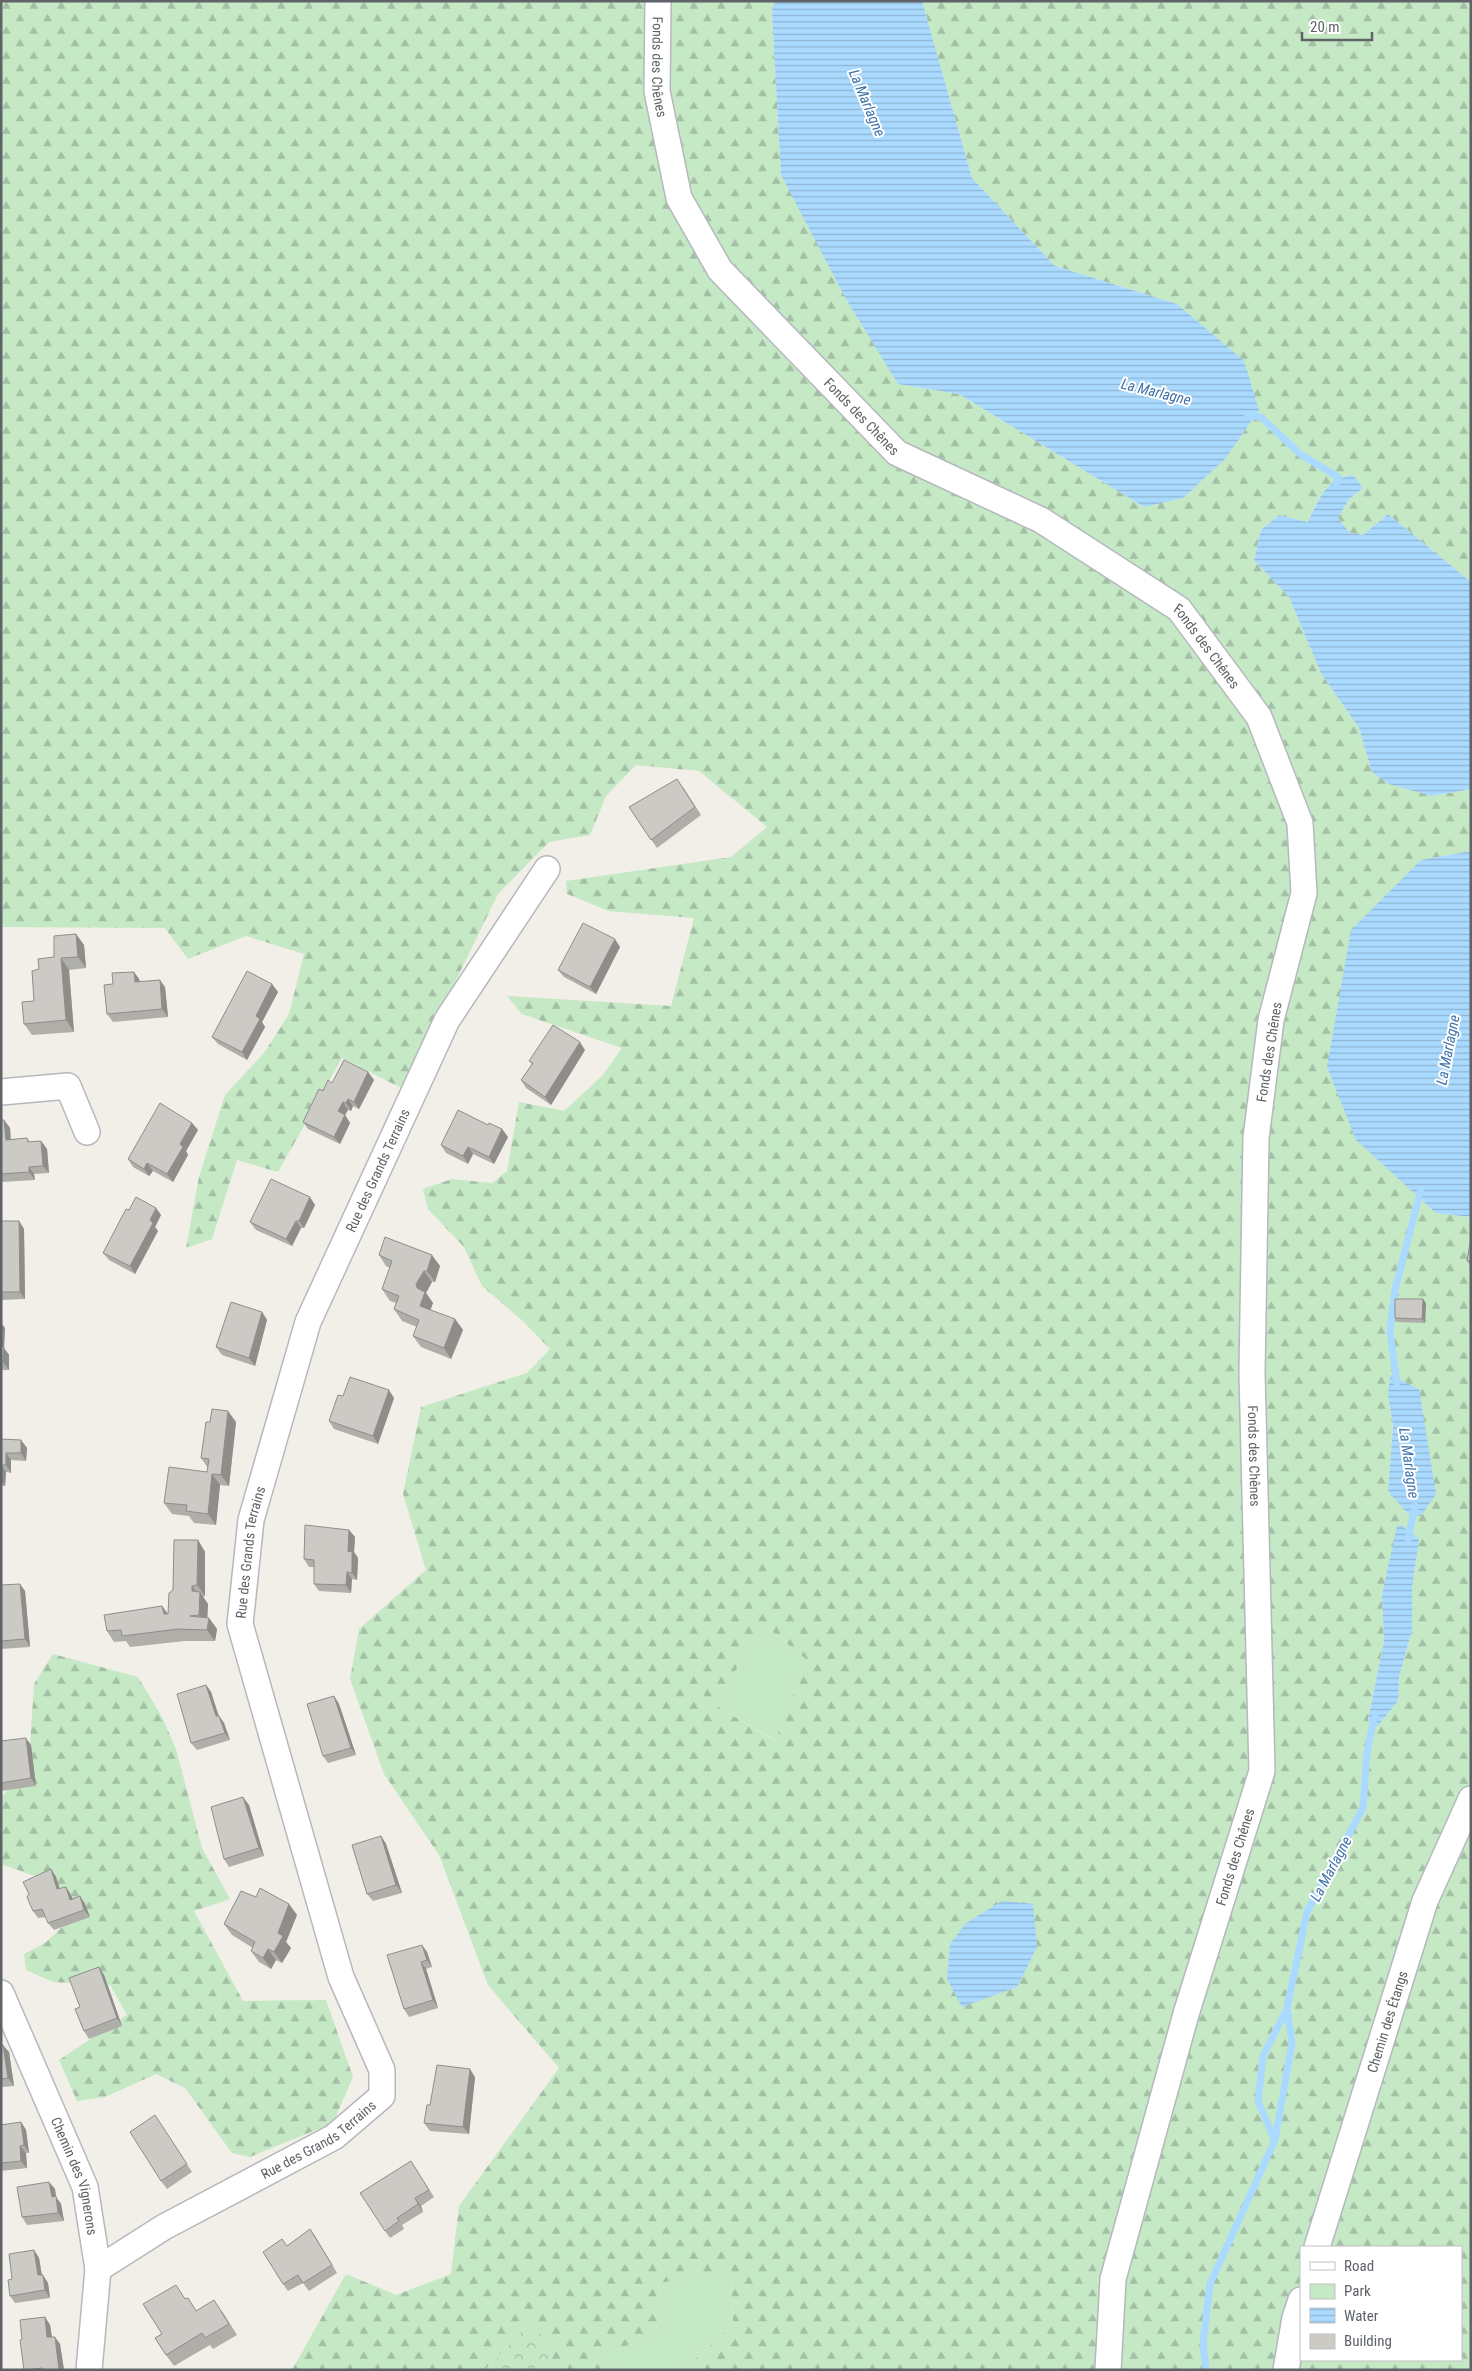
<svg xmlns="http://www.w3.org/2000/svg" width="1472" height="2371" font-family="'Roboto Condensed',sans-serif">
	<defs>
		<pattern id="forest-firs" width="22" height="20" patternUnits="userSpaceOnUse" patternTransform="scale(1.25)"><rect width="22" height="20" fill="#c5e8c5"/><path d="M5 1l3.5 6h-7zM16 11l3.5 6h-7z" fill="#a3c0a4"/></pattern>
		<pattern id="park-crowns" width="20" height="18" patternUnits="userSpaceOnUse" patternTransform="scale(1.25)"><rect width="20" height="18" fill="#c5e8c5"/><path d="M2 6a3 3 0 1 1 6 0M12 15a3 3 0 1 1 6 0" fill="none" stroke="#a3c0a4"/></pattern>
		<pattern id="water-rules" width="6" height="5" patternUnits="userSpaceOnUse" patternTransform="scale(1.25)"><rect width="6" height="5" fill="#aadaff"/><path d="M0 2.5h6" fill="none" stroke="#8eb4d2"/></pattern>
	</defs>
	<rect width="100%" height="100%" fill="#f1efe8"/>
	<!-- green -->
	<g fill="#c5e8c5">
		<polygon points="763,1624 807,1660 776,1741 715,1705"/>
		<polygon points="731,2270 733,2325 683,2370 613,2370 598,2355 656,2336 660,2283"/>
	</g>
	<!-- forest -->
	<g fill="url(#forest-firs)" fill-rule="evenodd">
		<path d="M 1,1 L 775,1 L 772,13 L 781,175 L 898,384 L 959,394 L 1144,507 L 1177,304 L 1055,266 L 972,178 L 922,1 L 1471,1 L 1471,582 L 1388,514 L 1363,535 L 1350,533 L 1338,518 L 1349,499 L 1363,488 L 1353,475 C 1326,479 1318,498 1308,522 L 1279,515 L 1261,530 L 1254,560 L 1289,597 L 1321,673 L 1359,728 L 1372,772 L 1432,796 L 1471,789 L 1471,851 L 1421,860 L 1436,1213 L 1471,1217 L 1471,2370 L 683,2370 L 733,2325 L 731,2270 L 660,2283 L 656,2336 L 598,2355 L 613,2370 L 550,2370 L 551,2347 L 531,2322 L 485,2370 L 292,2370 L 346,2274 L 396,2295 L 451,2274 L 459,2206 L 559,2068 L 488,1985 L 439,1855 L 384,1774 L 350,1679 L 359,1629 L 426,1570 L 403,1494 L 421,1407 L 527,1373 L 550,1349 L 524,1322 L 482,1286 L 464,1247 L 428,1209 L 423,1189 L 452,1179 L 492,1183 L 507,1171 L 519,1102 L 564,1111 L 603,1075 L 622,1048 L 522,1014 L 507,996 L 671,1006 L 694,918 L 609,911 L 567,894 L 566,881 L 731,857 L 767,827 L 699,771 L 636,765 L 606,796 L 590,835 L 549,842 L 498,894 L 403,1089 L 342,1058 L 278,1172 L 237,1160 L 212,1239 L 186,1248 L 199,1177 L 225,1095 L 264,1053 L 289,1014 L 304,954 L 246,936 L 188,959 L 165,928 L 1,927 ZM 1388,1395 L 1431,1473 L 1436,1494 L 1388,1491 L 1393,1426 ZM 1390,1563 L 1412,1587 L 1412,1630 L 1399,1677 L 1398,1701 L 1377,1727 L 1368,1720 L 1384,1641 L 1382,1595 ZM 763,1624 L 807,1660 L 775,1741 L 715,1705 ZM 1301,2247 L 1461,2247 L 1461,2360 L 1301,2360 Z"/>
		<polygon points="53,1654 138,1677 162,1717 176,1749 202,1848 230,1899 194,1911 243,2001 326,2000 353,2077 333,2123 250,2157 232,2153 185,2088 156,2074 105,2097 77,2101 59,2060 127,2015 110,1985 53,1982 26,1970 24,1954 45,1943 82,1909 57,1884 1,1864 1,1798 29,1762 34,1684"/>
	</g>
	<!-- park -->
	<polygon fill="url(#park-crowns)" points="531,2322 551,2347 550,2370 485,2370"/>
	<!-- water -->
	<g fill="url(#water-rules)">
		<polygon points="775,1 922,1 972,178 1055,266 1177,304 1244,361 1259,410 1225,459 1183,498 1144,507 959,394 898,384 846,299 781,175 772,13"/>
		<path d="M 1353,475 L 1363,488 L 1349,499 L 1338,518 L 1350,533 L 1363,535 L 1388,514 L 1471,582 L 1471,789 L 1432,796 L 1389,784 L 1372,772 L 1359,728 L 1321,673 L 1289,597 L 1254,560 L 1261,530 L 1279,515 L 1308,522 C 1319,498 1326,479 1353,475 Z"/>
		<polygon points="1471,851 1471,1217 1436,1213 1356,1140 1327,1067 1351,930 1421,860"/>
		<polygon points="1390,1375 1419,1389 1436,1494 1421,1516 1407,1513 1388,1491 1393,1426 1388,1395"/>
		<polygon points="1401,1525 1419,1539 1412,1587 1412,1630 1399,1677 1398,1701 1377,1727 1368,1720 1384,1641 1382,1595 1397,1526"/>
		<polygon points="1002,1901 1033,1904 1037,1947 1017,1987 962,2007 947,1979 950,1944 966,1923"/>
	</g>
	<g fill="none" stroke-linecap="round" stroke-linejoin="round">
		<!-- stream -->
		<g stroke="#aadaff" stroke-width="7">
			<polyline points="1247,414 1262,418 1300,454 1338,477 1336,486"/>
			<polyline points="1397,1384 1390,1331 1395,1290 1421,1189"/>
			<polyline points="1408,1539 1415,1506"/>
			<polyline points="1274,2139 1258,2101 1263,2056 1287,2009"/>
			<polyline points="1206,2370 1203,2343 1210,2284 1275,2140 1292,2043 1287,2008 1307,1912 1363,1808 1367,1752 1375,1714"/>
		</g>
		<!-- minor casing -->
		<g stroke="#b5b8bc" stroke-width="28">
			<g id="minor">
				<path id="s1" d="M 658,1 L 657,91 L 679,198 L 720,270 L 897,453 L 1041,520 L 1179,609 L 1259,717 L 1300,823 L 1304,893 L 1271,1020 L 1256,1138 L 1252,1373 L 1262,1771 L 1186,2014 L 1113,2279 L 1108,2370"/>
				<polyline points="1,1092 68,1086 87,1132"/>
				<path id="s2" d="M 1,1993 L 85,2187 L 98,2269 L 89,2370"/>
				<path id="s3" d="M 1317,2247 L 1425,1901 L 1471,1799"/>
				<path id="s4" d="M 98,2269 L 164,2227 L 334,2137 L 382,2096 L 382,2070 L 341,1977 L 240,1624 L 251,1520 L 308,1322 L 447,1020 L 547,869"/>
				<polyline points="1286,2370 1295,2318 1301,2300"/>
			</g>
		</g>
		<!-- minor -->
		<use href="#minor" stroke="#fff" stroke-width="25"/>
	</g>
	<!-- wall -->
	<g fill="#afaea9">
		<polygon points="683,787 701,815 657,848 629,807"/>
		<polygon points="76,934 84,945 86,968 69,970 74,1032 32,1035 24,1024 34,1001 39,969 54,957"/>
		<polygon points="620,947 596,994 564,977 558,970"/>
		<polygon points="134,972 139,979 140,981 165,987 168,1017 113,1022 107,1014 113,984"/>
		<polygon points="272,984 278,992 262,1022 265,1027 247,1060 218,1044 212,1037"/>
		<polygon points="585,1050 551,1105 526,1088 521,1080 532,1064 529,1061"/>
		<polygon points="368,1072 374,1080 359,1109 353,1106 351,1111 348,1110 345,1115 350,1123 340,1144 308,1129 303,1122 323,1091 332,1083"/>
		<polygon points="1,1120 4,1120 10,1128 11,1140 27,1138 30,1142 41,1141 47,1149 49,1173 34,1174 35,1180 1,1182"/>
		<polygon points="192,1123 198,1130 186,1151 188,1155 173,1182 153,1171 149,1176 133,1167 128,1159"/>
		<polygon points="488,1125 502,1129 508,1137 494,1164 473,1154 468,1164 446,1153 441,1145"/>
		<polygon points="315,1205 304,1228 301,1228 292,1246 256,1230 250,1222"/>
		<polygon points="156,1208 161,1215 155,1227 158,1231 135,1274 109,1260 103,1253 129,1210"/>
		<polygon points="1,1221 19,1221 24,1229 25,1299 1,1300"/>
		<polygon points="1471,1238 1471,1267 1467,1261"/>
		<polygon points="379,1255 440,1266 435,1282 432,1282 426,1293 433,1303 430,1310 455,1319 463,1330 451,1359 421,1347 413,1336 417,1327 402,1321 394,1309 396,1303 390,1301 382,1289 390,1268 386,1266"/>
		<polygon points="1426,1303 1425,1323 1397,1322 1395,1318"/>
		<polygon points="262,1312 267,1320 255,1366 222,1355 216,1347"/>
		<polygon points="1,1323 5,1328 4,1348 9,1355 9,1370 1,1370"/>
		<polygon points="343,1396 394,1398 378,1444 334,1429 329,1421"/>
		<polygon points="210,1422 236,1422 229,1486 220,1485 216,1525 194,1523 189,1516 172,1514 164,1503 207,1472 208,1468 201,1458"/>
		<polygon points="1,1439 21,1440 27,1448 26,1461 11,1460 11,1473 6,1472 5,1486 1,1486"/>
		<polygon points="349,1530 355,1537 354,1552 358,1558 357,1580 352,1579 351,1593 319,1591 314,1584 314,1567 309,1567 304,1559"/>
		<polygon points="198,1540 205,1552 205,1596 203,1597 208,1604 207,1618 209,1618 217,1629 215,1641 185,1641 130,1647 126,1641 114,1642 107,1631 162,1606 168,1614 173,1590"/>
		<polygon points="1,1585 25,1591 30,1647 1,1649"/>
		<polygon points="206,1685 211,1692 219,1716 224,1723 230,1740 197,1750 191,1743"/>
		<polygon points="334,1696 339,1704 356,1755 328,1763 323,1756"/>
		<polygon points="1,1741 31,1745 36,1786 1,1791"/>
		<polygon points="249,1805 264,1856 229,1867 224,1859"/>
		<polygon points="381,1836 386,1844 402,1893 373,1901 367,1894"/>
		<polygon points="51,1869 56,1877 60,1889 66,1887 71,1895 72,1899 80,1896 85,1904 90,1917 54,1930 48,1923 46,1917 38,1918 33,1911"/>
		<polygon points="256,1897 289,1904 297,1915 286,1942 291,1948 282,1963 276,1960 271,1969 259,1962 251,1951 253,1948 232,1935 224,1924"/>
		<polygon points="427,1952 432,1967 426,1969 438,2008 409,2017 404,2009 387,1955"/>
		<polygon points="104,1975 122,2026 89,2039 84,2031"/>
		<polygon points="1,2045 9,2052 14,2086 1,2087"/>
		<polygon points="475,2077 469,2134 430,2131 424,2123 430,2105"/>
		<polygon points="21,2122 26,2130 29,2153 26,2153 27,2168 1,2171 1,2125"/>
		<polygon points="160,2123 192,2172 167,2189 161,2181"/>
		<polygon points="416,2169 434,2197 421,2206 423,2212 402,2225 404,2229 390,2238 385,2231"/>
		<polygon points="49,2182 55,2189 56,2197 61,2204 64,2221 27,2225 22,2217"/>
		<polygon points="310,2229 337,2273 309,2291 303,2283 288,2291 283,2284 287,2246"/>
		<polygon points="34,2250 39,2258 42,2275 48,2283 50,2298 15,2303 10,2296 12,2279"/>
		<polygon points="185,2299 196,2310 222,2311 237,2335 213,2349 210,2345 174,2366 166,2355 162,2334"/>
		<polygon points="45,2317 50,2325 52,2337 60,2344 64,2370 24,2370 22,2339"/>
	</g>
	<!-- shaded-wall -->
	<g fill="#8f8d8a">
		<polygon points="76,934 84,945 86,968 78,957"/>
		<polygon points="615,939 620,947 596,994 590,987"/>
		<polygon points="61,958 69,970 74,1032 66,1020"/>
		<polygon points="134,972 139,979 141,989 135,982"/>
		<polygon points="160,980 165,987 168,1017 162,1009"/>
		<polygon points="272,984 278,992 262,1022 265,1027 247,1060 242,1052 256,1016"/>
		<polygon points="580,1042 585,1050 551,1105 545,1097"/>
		<polygon points="368,1072 374,1080 359,1109 354,1102"/>
		<polygon points="348,1099 353,1106 351,1111 346,1103"/>
		<polygon points="343,1102 348,1110 345,1115 350,1123 340,1144 334,1137 338,1111"/>
		<polygon points="4,1120 10,1128 11,1147 6,1140"/>
		<polygon points="192,1123 198,1130 186,1151 188,1155 173,1182 167,1174 180,1144"/>
		<polygon points="502,1129 508,1137 494,1164 489,1157"/>
		<polygon points="41,1141 47,1149 49,1173 43,1166"/>
		<polygon points="468,1147 473,1154 468,1164 463,1156"/>
		<polygon points="147,1163 153,1171 149,1176 144,1169"/>
		<polygon points="29,1167 34,1174 35,1180 29,1172"/>
		<polygon points="310,1197 315,1205 304,1228 299,1221"/>
		<polygon points="156,1208 161,1215 155,1227 158,1231 135,1274 130,1266"/>
		<polygon points="19,1221 24,1229 25,1299 20,1292"/>
		<polygon points="296,1221 301,1228 292,1246 286,1239"/>
		<polygon points="432,1255 440,1266 435,1282 427,1271"/>
		<polygon points="424,1271 432,1282 426,1293 433,1303 428,1317 420,1306 416,1284"/>
		<polygon points="1423,1299 1426,1303 1425,1323 1422,1319"/>
		<polygon points="262,1312 267,1320 255,1366 249,1358"/>
		<polygon points="455,1319 463,1330 451,1359 444,1348"/>
		<polygon points="1,1323 5,1328 4,1348 9,1355 9,1370 3,1362 1,1350"/>
		<polygon points="389,1390 394,1398 378,1444 373,1436"/>
		<polygon points="228,1411 236,1422 229,1486 221,1475"/>
		<polygon points="21,1440 27,1448 26,1461 21,1453"/>
		<polygon points="6,1453 11,1460 11,1473 6,1465"/>
		<polygon points="1,1465 6,1472 5,1486 1,1480"/>
		<polygon points="212,1474 220,1485 216,1525 208,1514"/>
		<polygon points="349,1530 355,1537 354,1552 358,1558 357,1580 352,1573 348,1552"/>
		<polygon points="198,1540 205,1552 205,1596 197,1585"/>
		<polygon points="347,1572 352,1579 351,1593 346,1585"/>
		<polygon points="20,1584 25,1591 30,1647 25,1639"/>
		<polygon points="192,1586 200,1597 200,1592 208,1604 207,1626 199,1615 192,1591"/>
		<polygon points="162,1606 170,1617 164,1614"/>
		<polygon points="209,1618 217,1629 215,1641 207,1630"/>
		<polygon points="206,1685 211,1692 221,1724 216,1716"/>
		<polygon points="334,1696 339,1704 356,1755 351,1748"/>
		<polygon points="219,1716 224,1723 230,1740 225,1733"/>
		<polygon points="26,1738 31,1745 36,1786 31,1778"/>
		<polygon points="243,1797 249,1805 264,1856 259,1848"/>
		<polygon points="381,1836 386,1844 402,1893 396,1885"/>
		<polygon points="51,1869 56,1877 62,1897 57,1889"/>
		<polygon points="66,1887 71,1895 76,1907 70,1900"/>
		<polygon points="80,1896 85,1904 90,1917 84,1910"/>
		<polygon points="289,1904 297,1915 286,1942 291,1948 282,1963 274,1952 278,1933"/>
		<polygon points="422,1945 427,1952 432,1967 427,1960"/>
		<polygon points="268,1949 276,1960 271,1969 263,1958"/>
		<polygon points="421,1962 426,1969 438,2008 433,2000"/>
		<polygon points="99,1967 104,1975 122,2026 117,2018"/>
		<polygon points="3,2045 9,2052 14,2086 8,2078"/>
		<polygon points="470,2069 475,2077 469,2134 463,2127"/>
		<polygon points="21,2122 26,2130 29,2153 24,2145"/>
		<polygon points="20,2146 26,2153 27,2168 21,2161"/>
		<polygon points="49,2182 55,2189 56,2197 61,2204 64,2221 58,2213 52,2197"/>
		<polygon points="415,2198 421,2206 423,2212 418,2204"/>
		<polygon points="310,2229 315,2236 337,2273 332,2265"/>
		<polygon points="34,2250 39,2258 43,2283 38,2275"/>
		<polygon points="43,2275 48,2283 50,2298 45,2290"/>
		<polygon points="45,2317 50,2325 53,2344 47,2337"/>
		<polygon points="55,2337 60,2344 64,2370 59,2370"/>
	</g>
	<!-- building -->
	<g fill="#cccac5" stroke="#8f8d8a">
		<polygon points="677,779 695,807 651,840 629,807"/>
		<polygon points="583,923 615,939 590,987 558,970"/>
		<polygon points="76,934 78,957 61,958 66,1020 24,1024 22,1002 34,1001 32,971 39,969 38,959 54,957 54,936"/>
		<polygon points="247,971 272,984 256,1016 260,1019 242,1052 212,1037"/>
		<polygon points="134,972 135,982 160,980 162,1009 107,1014 104,985 113,984 112,973"/>
		<polygon points="553,1025 580,1042 545,1097 521,1080 533,1063 529,1061"/>
		<polygon points="344,1060 368,1072 354,1102 348,1099 346,1103 343,1102 338,1111 345,1115 334,1137 303,1122 319,1089 323,1091 328,1080 332,1083"/>
		<polygon points="160,1103 192,1123 180,1144 183,1147 167,1174 147,1163 144,1169 128,1159"/>
		<polygon points="458,1110 488,1125 489,1123 502,1129 489,1157 468,1147 463,1156 441,1145"/>
		<polygon points="1,1120 4,1120 6,1140 27,1138 28,1142 41,1141 43,1166 29,1167 29,1172 1,1174"/>
		<polygon points="271,1179 310,1197 299,1221 296,1221 286,1239 250,1222"/>
		<polygon points="136,1197 156,1208 150,1220 153,1223 130,1266 103,1253 126,1209 129,1210"/>
		<polygon points="1,1221 19,1221 20,1292 1,1292"/>
		<polygon points="385,1237 432,1255 427,1271 424,1271 416,1284 417,1288 425,1292 420,1306 455,1319 444,1348 413,1336 419,1320 394,1309 399,1296 382,1289 392,1261 379,1255"/>
		<polygon points="1471,1238 1471,1261 1467,1261"/>
		<polygon points="1395,1299 1423,1299 1422,1319 1395,1318"/>
		<polygon points="231,1302 262,1312 249,1358 216,1347"/>
		<polygon points="1,1347 4,1347 3,1362 1,1362"/>
		<polygon points="350,1377 389,1390 373,1436 329,1421 338,1395 343,1396"/>
		<polygon points="212,1409 228,1411 221,1475 212,1474 208,1514 186,1511 187,1505 164,1503 169,1467 207,1472 209,1459 201,1458 206,1422 210,1422"/>
		<polygon points="1,1439 21,1440 21,1453 6,1453 6,1465 1,1465"/>
		<polygon points="305,1525 349,1530 348,1552 352,1551 352,1573 347,1572 346,1585 314,1584 314,1560 304,1559"/>
		<polygon points="174,1540 198,1540 197,1585 192,1586 192,1591 200,1592 199,1615 190,1616 209,1618 207,1630 178,1629 122,1636 121,1630 107,1631 104,1615 162,1606 164,1614 168,1614 169,1593 173,1590"/>
		<polygon points="20,1584 25,1639 1,1641 1,1585"/>
		<polygon points="206,1685 216,1716 219,1716 225,1733 191,1743 177,1694"/>
		<polygon points="334,1696 351,1748 323,1756 307,1704"/>
		<polygon points="26,1738 31,1778 1,1783 1,1741"/>
		<polygon points="243,1797 259,1848 224,1859 211,1807"/>
		<polygon points="381,1836 396,1885 367,1894 352,1845"/>
		<polygon points="51,1869 57,1889 66,1887 70,1900 80,1896 84,1910 48,1923 42,1909 33,1911 27,1897 29,1894 23,1882"/>
		<polygon points="260,1888 289,1904 278,1933 283,1936 274,1952 268,1949 263,1958 251,1951 255,1942 224,1924 241,1891 256,1897"/>
		<polygon points="422,1945 427,1960 421,1962 433,2000 404,2009 387,1955"/>
		<polygon points="99,1967 117,2018 84,2031 75,2009 80,2007 69,1978"/>
		<polygon points="1,2045 3,2045 8,2078 1,2079"/>
		<polygon points="437,2065 470,2069 463,2127 424,2123 427,2105 430,2105"/>
		<polygon points="155,2115 187,2164 161,2181 130,2132"/>
		<polygon points="21,2122 24,2145 20,2146 21,2161 1,2163 1,2125"/>
		<polygon points="411,2161 429,2190 415,2198 418,2204 397,2218 399,2221 385,2231 360,2193"/>
		<polygon points="49,2182 52,2197 56,2196 58,2213 22,2217 17,2187"/>
		<polygon points="310,2229 332,2265 303,2283 298,2275 283,2284 263,2252 282,2239 287,2246"/>
		<polygon points="34,2250 38,2275 43,2275 45,2290 10,2296 8,2280 12,2279 9,2254"/>
		<polygon points="176,2285 185,2299 188,2298 196,2311 214,2300 229,2324 205,2338 202,2333 166,2355 155,2338 162,2334 143,2304"/>
		<polygon points="45,2317 47,2337 55,2337 59,2370 43,2370 42,2368 24,2370 20,2340 22,2339 20,2320"/>
	</g>
	<g text-anchor="middle" dominant-baseline="central" stroke-width="4" stroke-linejoin="round" paint-order="stroke">
		<!-- street labels -->
		<g font-size="14" fill="#5f6368" stroke="#fff">
			<text stroke="none"><textPath href="#s1" startOffset="66">Fonds des Chênes</textPath></text>
			<text stroke="none"><textPath href="#s1" startOffset="486">Fonds des Chênes</textPath></text>
			<text stroke="none"><textPath href="#s1" startOffset="906">Fonds des Chênes</textPath></text>
			<text transform="translate(1269 1052) rotate(-81)">Fonds des Chênes</text>
			<text stroke="none"><textPath href="#s4" startOffset="1306">Rue des Grands Terrains</textPath></text>
			<text stroke="none"><textPath href="#s1" startOffset="1746">Fonds des Chênes</textPath></text>
			<text stroke="none"><textPath href="#s4" startOffset="901">Rue des Grands Terrains</textPath></text>
			<text transform="translate(1235 1857) rotate(-73)">Fonds des Chênes</text>
			<text stroke="none"><textPath href="#s3" startOffset="236">Chemin des Étangs</textPath></text>
			<text stroke="none"><textPath href="#s4" startOffset="256">Rue des Grands Terrains</textPath></text>
			<text stroke="none"><textPath href="#s2" startOffset="198">Chemin des Vignerons</textPath></text>
		</g>
		<!-- water labels -->
		<g font-size="15" font-style="italic" fill="#4174aa" stroke="#fff">
			<text transform="translate(867 103) rotate(67)">La Marlagne</text>
			<text transform="translate(1156 392) rotate(14)">La Marlagne</text>
			<text transform="translate(1448 1050) rotate(-79)">La Marlagne</text>
			<text transform="translate(1409 1463) rotate(82)">La Marlagne</text>
			<text transform="translate(1331 1869) rotate(-62)">La Marlagne</text>
		</g>
	</g>
	<!-- border -->
	<rect width="1472" height="2371" fill="none" stroke="#5f6368" stroke-width="5"/>
	<!-- legend -->
	<rect x="1300" y="2246" width="162" height="115" fill="#ffffff" stroke="#bfc1c3"/>
	<rect x="1310" y="2262" width="25" height="8" fill="#ffffff" stroke="#bfc1c3"/>
	<text x="1344" y="2271" font-size="15" fill="#5f6368">Road</text>
	<rect x="1310" y="2284" width="25" height="15" fill="#c5e8c5" stroke="#bfc1c3"/>
	<text x="1344" y="2296" font-size="15" fill="#5f6368">Park</text>
	<rect x="1310" y="2308" width="25" height="15" fill="url(#water-rules)" stroke="#bfc1c3"/>
	<text x="1344" y="2321" font-size="15" fill="#5f6368">Water</text>
	<rect x="1310" y="2334" width="25" height="15" fill="#cccac5" stroke="#bfc1c3"/>
	<text x="1344" y="2346" font-size="15" fill="#5f6368">Building</text>
	<!-- scale -->
	<path d="M1302 32v8h70v-8" fill="none" stroke="#5f6368" stroke-width="2.5"/>
	<text x="1310" y="32" font-size="15" fill="#5f6368" stroke="#ffffff" stroke-width="4" paint-order="stroke">20 m</text>
</svg>
